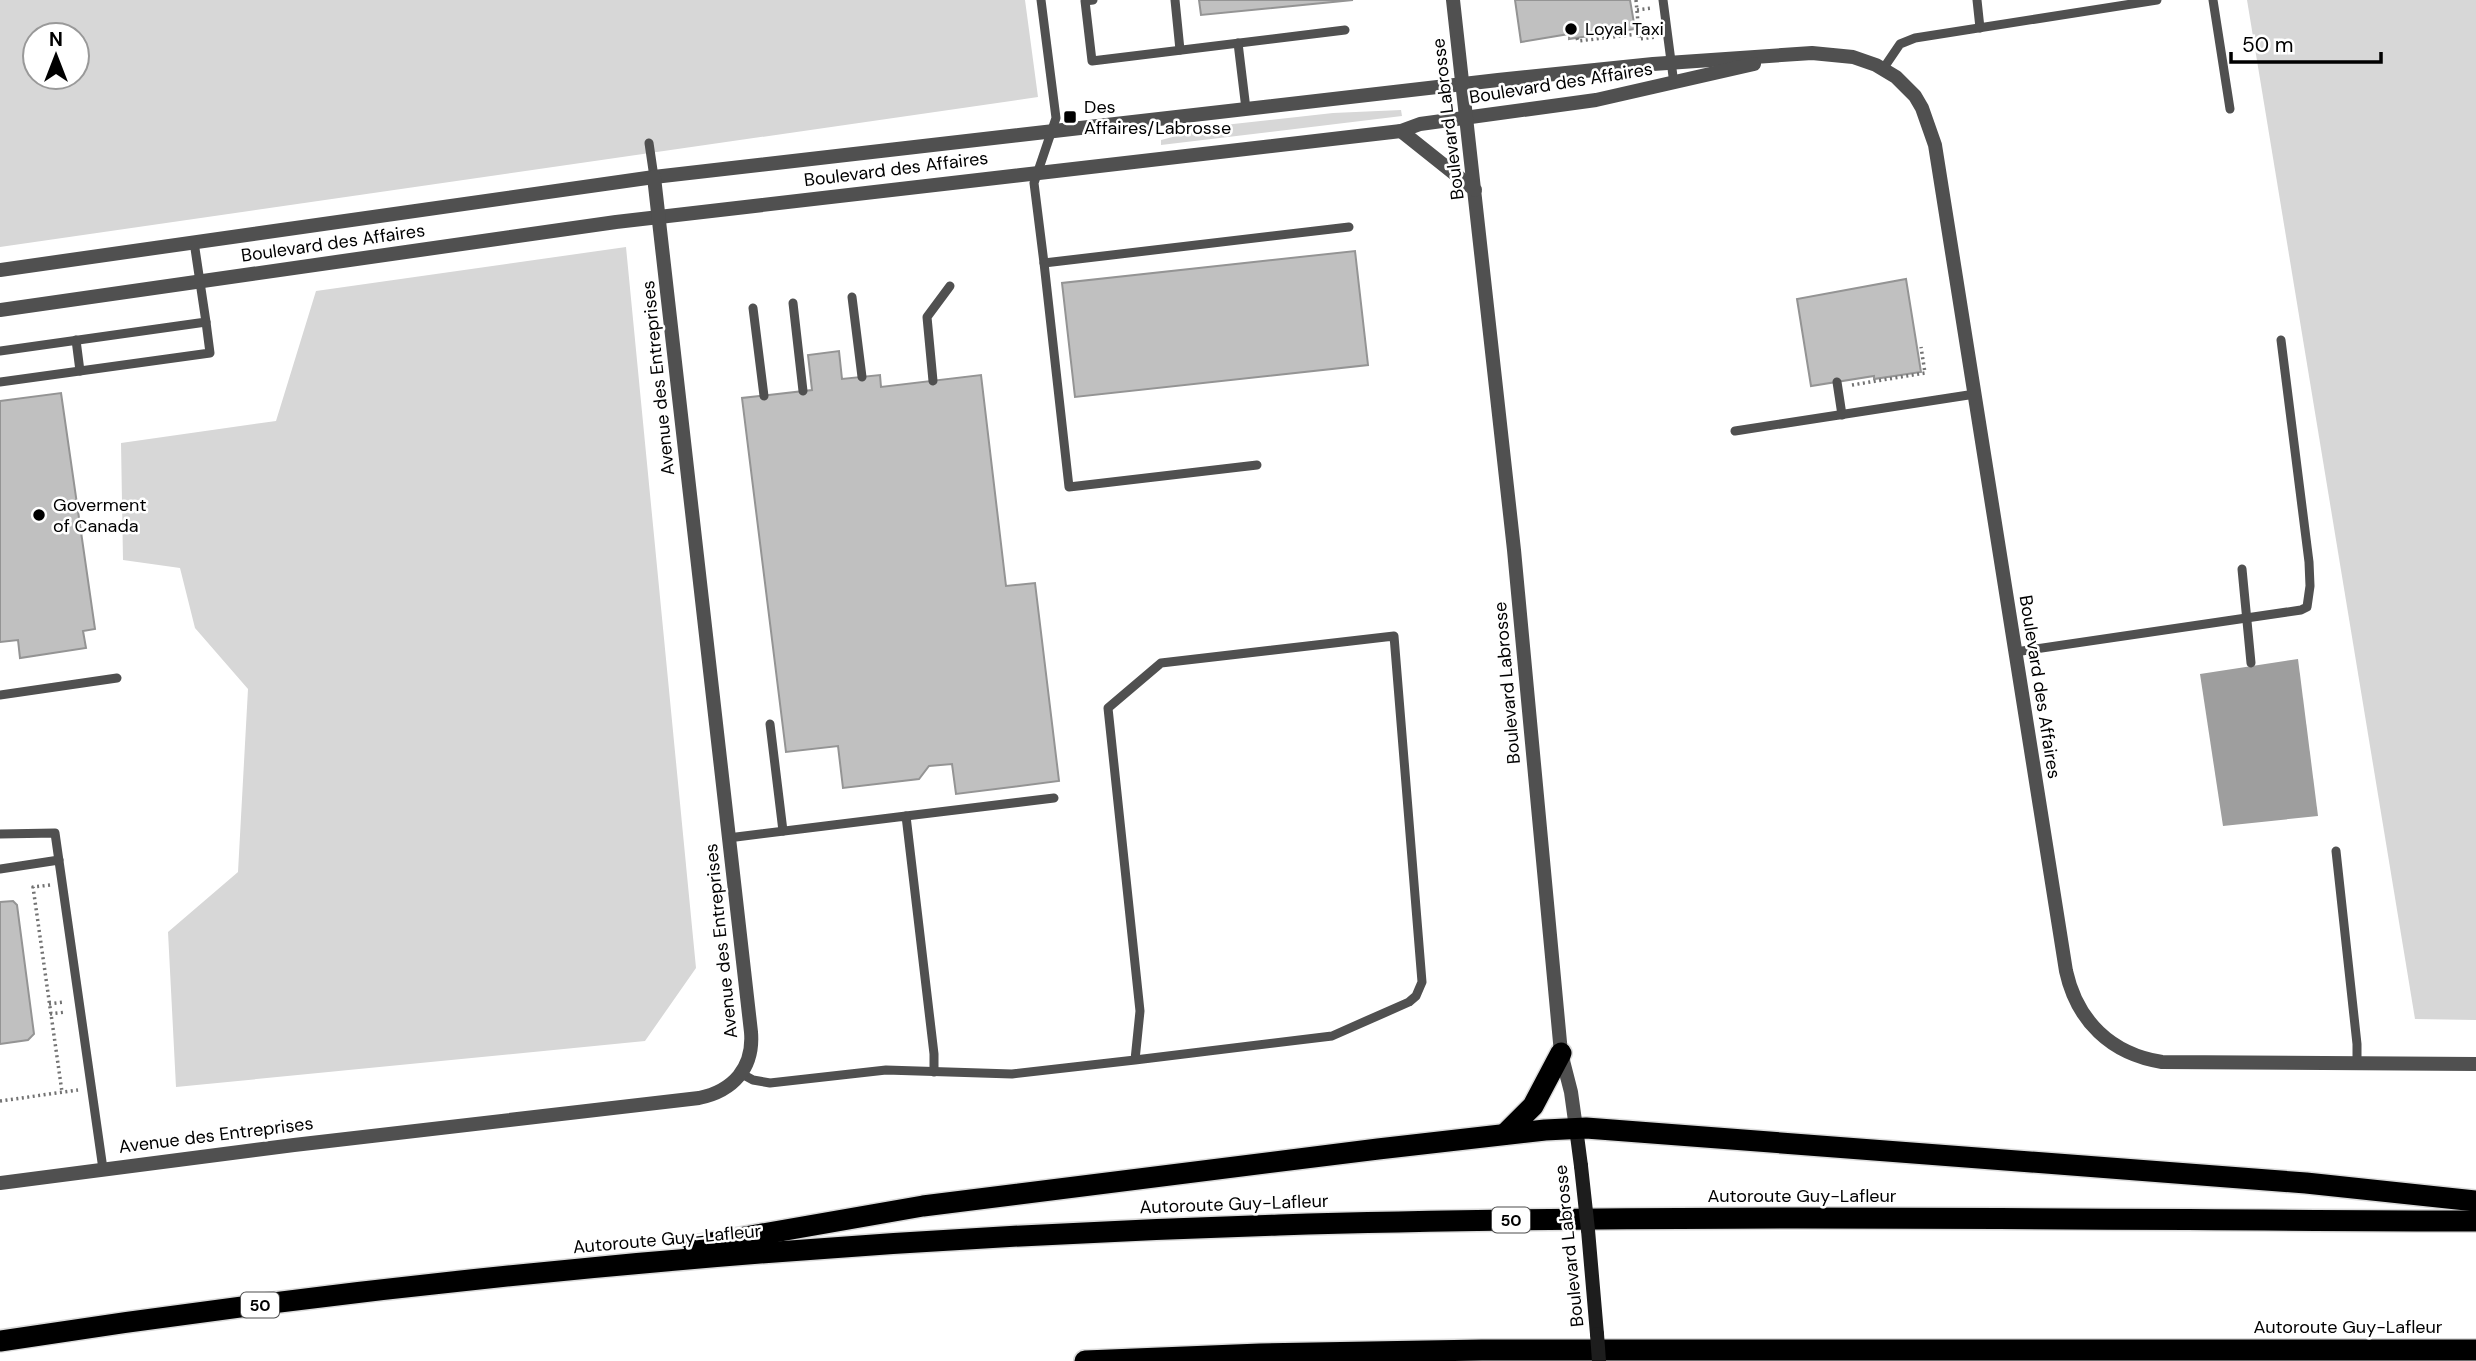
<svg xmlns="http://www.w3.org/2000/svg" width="2476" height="1361" font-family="'DM Sans',sans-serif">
	<rect width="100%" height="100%" fill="#fff"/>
	<!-- green -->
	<g fill="#d7d7d7" fill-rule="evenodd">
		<path d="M 0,0 L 1025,0 L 1038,97 L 0,247 ZM 35,35 L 77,35 L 77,77 L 35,77 Z"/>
		<polygon points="2247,0 2476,0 2476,1020 2415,1019"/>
		<polygon points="1401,110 1402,116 1161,145 1161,140 1215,126 1333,113"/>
		<polygon points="626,247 696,968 645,1041 176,1087 168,932 238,872 248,689 195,628 180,568 123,560 121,443 276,421 316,291"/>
	</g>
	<!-- water -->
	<polygon fill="#9e9e9e" points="2298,659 2318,816 2223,826 2200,674"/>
	<!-- building -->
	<g fill="#c0c0c0" stroke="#949494" stroke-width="2">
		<polygon points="1199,0 1353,0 1201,15"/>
		<polygon points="1515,0 1630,0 1635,29 1569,39 1569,34 1521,42"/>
		<polygon points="1355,251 1368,365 1075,397 1062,283"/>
		<polygon points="1906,279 1921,372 1874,379 1874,376 1811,386 1797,299"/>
		<polygon points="839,351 842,379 880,375 881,387 981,375 1006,586 1035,583 1059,781 956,794 952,764 929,766 919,779 843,788 838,746 786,752 742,398 812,390 808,355"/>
		<polygon points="61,393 95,629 83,631 86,648 20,658 18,640 0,642 0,401"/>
		<polygon points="13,901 17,905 34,1034 28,1040 0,1044 0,902"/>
	</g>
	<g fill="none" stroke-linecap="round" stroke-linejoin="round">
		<!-- motorway casing -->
		<g stroke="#dbdbdb" stroke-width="24">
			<g id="motorway">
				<polyline points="1505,1134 1533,1106 1561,1053"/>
				<polyline points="694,1246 923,1206 1378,1149 1545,1130 1586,1128 2306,1183 2476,1201"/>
				<path d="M 0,1341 C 423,1276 851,1238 1279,1225 C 1677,1213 2077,1220 2476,1221"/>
				<polyline points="1085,1361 1260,1354 1482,1350 2476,1350"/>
			</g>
		</g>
		<!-- path -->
		<g stroke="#727272" stroke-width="3.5" stroke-dasharray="2 3.5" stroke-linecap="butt">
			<polyline points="1636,0 1639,34"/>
			<polyline points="1637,10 1652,8"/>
			<polyline points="1577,38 1578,41 1639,34 1639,39 1656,37"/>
			<polyline points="1852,385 1925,373 1921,347"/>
			<polyline points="50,885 33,887 62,1092"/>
			<polyline points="49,1004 64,1002"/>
			<polyline points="50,1014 66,1012"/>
			<polyline points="0,1101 78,1090"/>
		</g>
		<!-- service -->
		<g stroke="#505050" stroke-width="9">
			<polyline points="1041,0 1056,118 1034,183 1044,263 1349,227"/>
			<polyline points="1093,0 1085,1 1092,61 1345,30"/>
			<polyline points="1175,0 1180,50"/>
			<polyline points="1663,0 1674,84"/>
			<polyline points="1977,0 1980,28"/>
			<polyline points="2213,0 2230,109"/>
			<polyline points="1238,43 1246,109"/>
			<polyline points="1883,69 1900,44 1915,38 2157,0"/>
			<polyline points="649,143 654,177"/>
			<polyline points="1044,263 1069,487 1257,465"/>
			<polyline points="852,297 862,377"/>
			<polyline points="793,303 803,391"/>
			<polyline points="753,308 764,396"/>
			<polyline points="76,340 80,371"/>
			<polyline points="0,351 206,322 194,242"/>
			<polyline points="933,381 927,317 950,286"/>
			<polyline points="0,382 210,353 206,322"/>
			<polyline points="1837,382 1842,415"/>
			<polyline points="1735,431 1975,394"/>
			<polyline points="2242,569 2251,663"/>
			<polyline points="2015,652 2301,610 2307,607 2310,586 2309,562 2281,340"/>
			<polyline points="0,695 117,678"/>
			<polyline points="770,724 783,831"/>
			<polyline points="906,816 1054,798"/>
			<polyline points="0,834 55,833 103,1169"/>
			<polyline points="728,838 906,816 934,1054 934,1072"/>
			<polyline points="2336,851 2357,1044 2357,1063"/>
			<polyline points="0,869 59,860"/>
			<polyline points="742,1074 753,1080 770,1083 886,1070 1012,1074 1135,1060 1140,1011 1108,708 1161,663 1394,636 1422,982 1416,996 1409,1002 1332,1036 1135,1060"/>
		</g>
		<!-- minor -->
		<g stroke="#505050" stroke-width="14">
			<path d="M 0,270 L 654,177 L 1498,80 L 1653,64 L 1812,53 L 1853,57 L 1876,65 L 1896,77 L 1915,96 L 1922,108 L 1935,145 L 2066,971 C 2077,1021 2111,1054 2162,1062 L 2476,1064"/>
			<polyline points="0,310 616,222 1401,131 1420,124 1596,100 1754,64"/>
			<path d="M 0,1183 L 294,1145 L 699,1098 C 733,1091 754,1068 751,1032 L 654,177"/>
		</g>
		<!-- tertiary -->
		<g stroke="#505050" stroke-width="14">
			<polyline points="1453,0 1514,550 1561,1053 1571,1092 1576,1128"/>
			<polyline points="1401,131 1475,190"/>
		</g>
		<!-- secondary -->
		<g stroke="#1d1d1d" stroke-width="14">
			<polyline points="1576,1128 1581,1166"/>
			<polyline points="1588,1230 1597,1334"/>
		</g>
		<!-- motorway -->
		<use href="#motorway" stroke="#000" stroke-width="21"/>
		<!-- secondary-bridge -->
		<g stroke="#1d1d1d" stroke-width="14">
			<polyline points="1581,1166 1588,1230"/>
			<polyline points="1597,1334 1599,1361"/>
		</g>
	</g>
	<!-- markers -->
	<g fill="#000" stroke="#fff" stroke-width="2.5">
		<circle cx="1571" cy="29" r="7"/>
		<rect x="1063" y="110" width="14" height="14" rx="3.5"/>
		<circle cx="39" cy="515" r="7"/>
	</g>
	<g text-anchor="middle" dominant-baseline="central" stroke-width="5" stroke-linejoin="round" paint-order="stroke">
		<!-- shield labels -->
		<g fill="#fff" stroke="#4c4c4c" stroke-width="2">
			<rect x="1492" y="1207.5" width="38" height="25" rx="5"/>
			<rect x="241" y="1292.5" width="38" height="25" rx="5"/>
		</g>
		<g font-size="16" font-weight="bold" fill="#000">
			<text x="1511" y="1220">50</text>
			<text x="260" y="1305">50</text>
		</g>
		<!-- poi labels -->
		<g font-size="18" fill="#000" stroke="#fff" text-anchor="start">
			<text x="1585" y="29">Loyal Taxi</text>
			<text x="1084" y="107">Des<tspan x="1084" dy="21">Affaires/Labrosse</tspan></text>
			<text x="53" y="505">Goverment<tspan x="53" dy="21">of Canada</tspan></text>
		</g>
		<!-- street labels -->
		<g font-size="18" fill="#000" stroke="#fff">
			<text transform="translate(1561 83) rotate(-9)">Boulevard des Affaires</text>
			<text transform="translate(1448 119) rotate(-97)">Boulevard Labrosse</text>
			<text transform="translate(896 169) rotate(-7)">Boulevard des Affaires</text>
			<text transform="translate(333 243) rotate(-8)">Boulevard des Affaires</text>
			<text transform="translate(658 378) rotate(-96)">Avenue des Entreprises</text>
			<text transform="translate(1507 683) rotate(-95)">Boulevard Labrosse</text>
			<text transform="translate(2040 687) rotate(81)">Boulevard des Affaires</text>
			<text transform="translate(721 941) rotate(-96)">Avenue des Entreprises</text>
			<text transform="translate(216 1135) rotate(-7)">Avenue des Entreprises</text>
			<text x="1802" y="1196">Autoroute Guy-Lafleur</text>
			<text transform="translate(1234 1204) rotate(-2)">Autoroute Guy-Lafleur</text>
			<text transform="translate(667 1239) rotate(-5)">Autoroute Guy-Lafleur</text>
			<text transform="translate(1569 1246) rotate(-96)">Boulevard Labrosse</text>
			<text x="2348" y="1327">Autoroute Guy-Lafleur</text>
		</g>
	</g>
	<!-- north arrow -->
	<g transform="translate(56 56)"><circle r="33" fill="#ffffff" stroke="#999999" stroke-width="2"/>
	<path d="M0-5L12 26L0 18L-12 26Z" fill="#000000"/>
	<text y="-10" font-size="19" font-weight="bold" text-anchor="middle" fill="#000000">N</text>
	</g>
	<!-- scale -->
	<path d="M2231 52v10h150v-10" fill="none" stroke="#000000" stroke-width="3.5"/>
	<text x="2242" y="52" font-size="21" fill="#000000" stroke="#ffffff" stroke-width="5" paint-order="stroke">50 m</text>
</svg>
